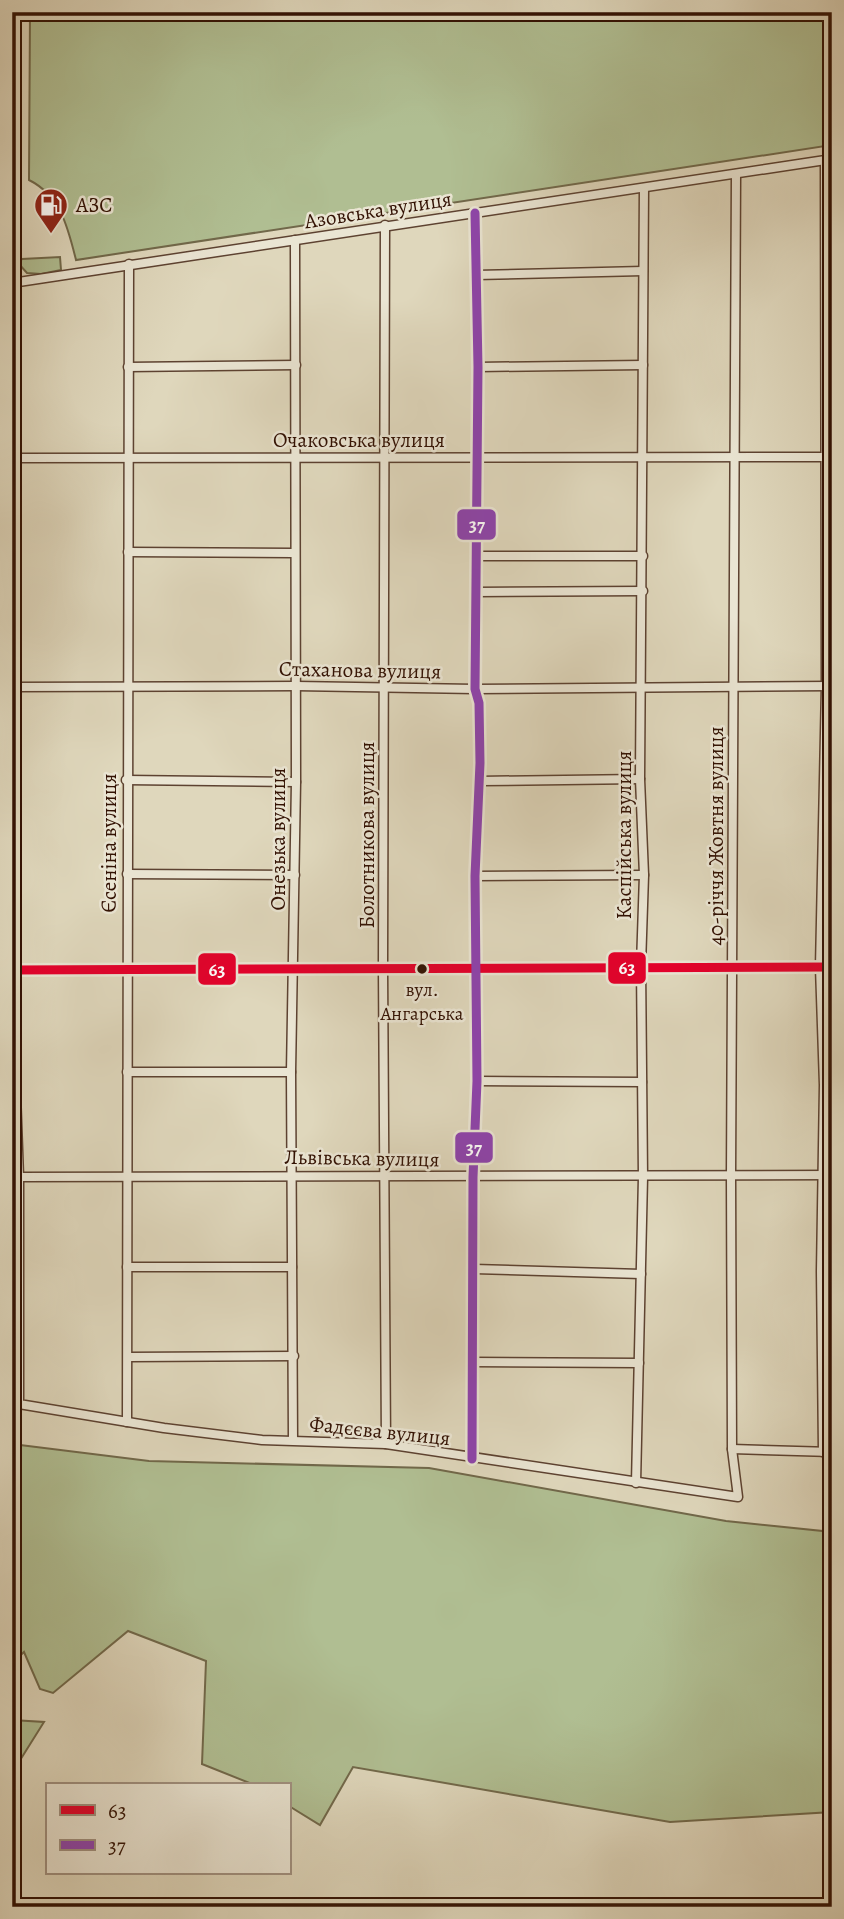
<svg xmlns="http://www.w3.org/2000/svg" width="844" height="1919" font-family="Alegreya,serif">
	<rect width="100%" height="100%" fill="#dfd7bc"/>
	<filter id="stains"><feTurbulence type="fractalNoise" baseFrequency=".00286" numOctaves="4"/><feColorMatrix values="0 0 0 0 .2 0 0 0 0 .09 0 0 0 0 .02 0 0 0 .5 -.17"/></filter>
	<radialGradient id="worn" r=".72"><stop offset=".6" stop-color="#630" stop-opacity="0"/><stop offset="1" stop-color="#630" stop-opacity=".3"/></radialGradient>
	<!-- green -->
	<g fill="#b0be92" stroke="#71684a" stroke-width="2">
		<path d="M 30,12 L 832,12 L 832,145 L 76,260 C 68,228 61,196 29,180 Z"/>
		<polygon points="60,257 61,270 41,274 27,273 18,263 22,259"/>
		<polygon points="12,1444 149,1461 429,1468 726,1521 832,1532 832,1812 670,1822 353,1767 320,1825 289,1806 289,1784 252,1784 202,1764 206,1661 128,1631 53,1693 40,1689 24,1652 12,1663"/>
		<polygon points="12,1720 44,1722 12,1773"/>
	</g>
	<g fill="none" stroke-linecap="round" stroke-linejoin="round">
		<!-- minor casing -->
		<g stroke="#5d4231" stroke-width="11">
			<g id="minor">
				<polyline points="385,225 383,967 386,1444"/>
				<polyline points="476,275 643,271"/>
				<polyline points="12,283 832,159"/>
				<polyline points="128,367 296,365"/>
				<polyline points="478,367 643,365"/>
				<polyline points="12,458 832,457"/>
				<polyline points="128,552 294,553"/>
				<polyline points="477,556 643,556"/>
				<polyline points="476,592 643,591"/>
				<polyline points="14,687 296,686 475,689 830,686"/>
				<polyline points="126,780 296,782"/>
				<polyline points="480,781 640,779"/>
				<polyline points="127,874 295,875"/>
				<polyline points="475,876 644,875"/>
				<polyline points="12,970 832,967"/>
				<polyline points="12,982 19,1177 19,1404 164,1428 262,1440 386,1444 738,1497 732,1449 731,1176 736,174"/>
				<polyline points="127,1072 291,1072"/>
				<polyline points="477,1081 642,1082"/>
				<polyline points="19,1177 832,1175"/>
				<polyline points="127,1267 292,1267"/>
				<polyline points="474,1269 641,1274"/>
				<polyline points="129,1357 294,1356"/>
				<polyline points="473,1362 639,1363"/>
				<polyline points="127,1422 129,264"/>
				<polyline points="293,1439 291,1072 296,782 295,240"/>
				<polyline points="732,1449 832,1452"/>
				<polyline points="823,1452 821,1271 824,1085 820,967 826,686 825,160"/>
				<polyline points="472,1459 473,1177 477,1081 475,876 480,763 479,703 475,689 478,367 475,213"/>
				<polyline points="636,1483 643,1177 641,965 644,875 640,779 644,188"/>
			</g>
		</g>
		<!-- tertiary casing -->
		<g stroke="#5d4231" stroke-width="14">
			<polyline id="tertiary" points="12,618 12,783"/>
		</g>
		<!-- minor -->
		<use href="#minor" stroke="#eae5d3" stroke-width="8"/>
		<!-- tertiary -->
		<use href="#tertiary" stroke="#eae5d3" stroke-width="10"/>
		<!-- bus-1 casing -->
		<g stroke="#eae5d3" stroke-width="14">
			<polyline id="bus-1" points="12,970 832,967"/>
		</g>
		<!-- bus-2 casing -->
		<g stroke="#eae5d3" stroke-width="14">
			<polyline id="bus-2" points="472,1459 473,1177 477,1081 475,876 480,763 479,703 475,689 478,367 475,213"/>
		</g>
		<!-- bus-1 -->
		<use href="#bus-1" stroke="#e4002b" stroke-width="9"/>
		<!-- bus-2 -->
		<use href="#bus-2" stroke="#8e44ad" stroke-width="9"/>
	</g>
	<!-- icons -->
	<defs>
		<g id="fuel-pin" transform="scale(1.75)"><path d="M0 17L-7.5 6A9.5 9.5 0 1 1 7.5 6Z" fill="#8f2418" stroke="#eae5d3"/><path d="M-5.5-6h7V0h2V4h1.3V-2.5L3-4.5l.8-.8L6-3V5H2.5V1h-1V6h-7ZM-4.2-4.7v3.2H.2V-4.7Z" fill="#fff"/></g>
	</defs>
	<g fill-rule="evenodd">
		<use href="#fuel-pin" x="51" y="205"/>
	</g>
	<!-- markers -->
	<circle fill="#321103" stroke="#eae5d3" stroke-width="2.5" cx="422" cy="969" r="6"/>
	<g text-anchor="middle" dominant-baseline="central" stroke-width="5" stroke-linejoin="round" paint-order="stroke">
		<!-- bus labels -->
		<g font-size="19" fill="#321103" stroke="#eae5d3">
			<text x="422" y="990">вул.<tspan x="422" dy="24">Ангарська</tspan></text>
		</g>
		<!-- poi labels -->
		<g font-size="21" fill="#321103" stroke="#eae5d3" text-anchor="start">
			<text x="76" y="205">АЗС</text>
		</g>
		<!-- street labels -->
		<g font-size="21" fill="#321103" stroke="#eae5d3">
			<text transform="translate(378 210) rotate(-9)">Азовська вулиця</text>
			<text x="359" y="440">Очаковська вулиця</text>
			<text transform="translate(360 670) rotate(1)">Стаханова вулиця</text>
			<text transform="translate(367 835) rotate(-90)">Болотникова вулиця</text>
			<text transform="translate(624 835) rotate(-90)">Каспійська вулиця</text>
			<text transform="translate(716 836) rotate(-90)">40-річчя Жовтня вулиця</text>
			<text transform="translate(278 839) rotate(-90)">Онезька вулиця</text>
			<text transform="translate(109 843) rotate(-90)">Єсеніна вулиця</text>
			<text transform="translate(362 1158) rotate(1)">Львівська вулиця</text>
			<text transform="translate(380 1431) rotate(6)">Фадєєва вулиця</text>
		</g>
	</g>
	<g stroke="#eae5d3" stroke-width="2.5">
		<rect x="456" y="508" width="41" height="33" rx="7" fill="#8e44ad"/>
		<rect x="607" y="951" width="40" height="34" rx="7" fill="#e4002b"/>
		<rect x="197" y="952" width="40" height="34" rx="7" fill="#e4002b"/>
		<rect x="454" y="1131" width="40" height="33" rx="7" fill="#8e44ad"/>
	</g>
	<g font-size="19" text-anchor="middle" font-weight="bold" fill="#fff">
		<text x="477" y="531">37</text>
		<text x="627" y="974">63</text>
		<text x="217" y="976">63</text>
		<text x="474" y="1154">37</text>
	</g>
	<!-- margin -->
	<rect width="844" height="1919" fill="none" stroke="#dfd7bc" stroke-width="42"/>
	<rect x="14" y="14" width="816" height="1891" fill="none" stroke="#321103" stroke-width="3.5"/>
	<rect x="21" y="21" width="802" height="1877" fill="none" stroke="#321103" stroke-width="2"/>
	<!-- legend -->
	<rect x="46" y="1783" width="245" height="91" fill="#eae5d3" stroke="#a09080" stroke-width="2"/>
	<rect x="60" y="1805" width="35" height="10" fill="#e4002b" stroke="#a09080" stroke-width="2"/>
	<text x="108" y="1818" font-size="21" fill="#321103">63</text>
	<rect x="60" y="1840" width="35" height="10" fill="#8e44ad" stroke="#a09080" stroke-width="2"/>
	<text x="108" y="1853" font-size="21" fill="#321103">37</text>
	<rect width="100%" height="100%" filter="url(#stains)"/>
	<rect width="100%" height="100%" fill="url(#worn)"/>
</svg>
